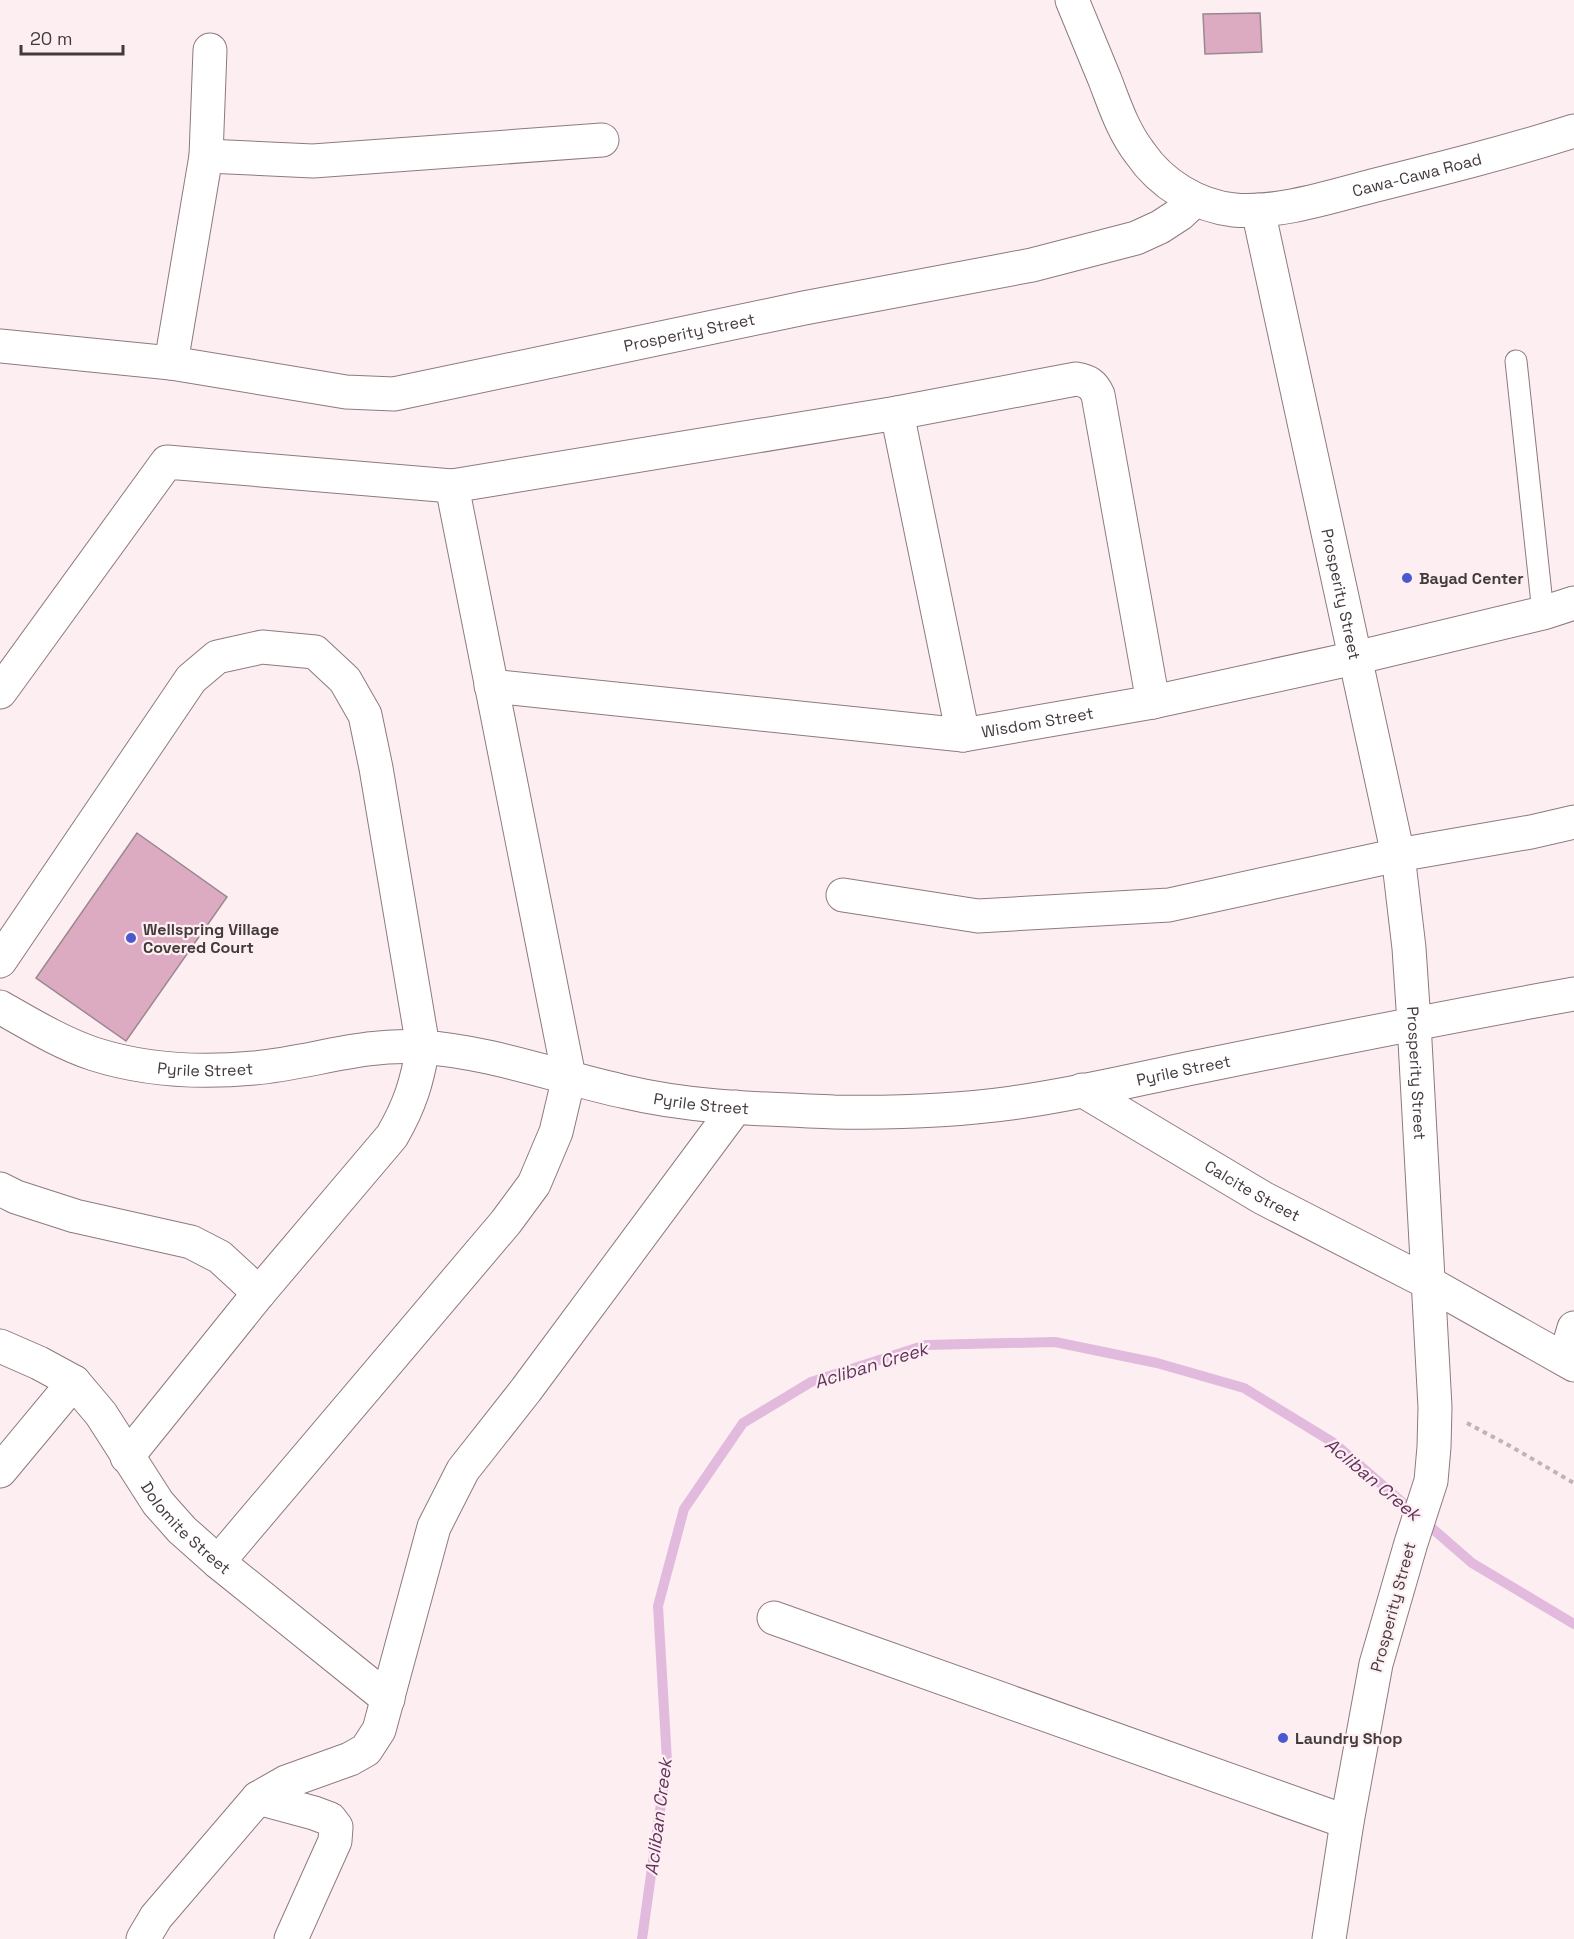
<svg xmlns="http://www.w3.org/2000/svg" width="1574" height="1939" font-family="'Space Grotesk',sans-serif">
	<rect width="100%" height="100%" fill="#fdeff1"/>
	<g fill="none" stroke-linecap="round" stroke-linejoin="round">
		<!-- stream -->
		<polyline stroke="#e2badd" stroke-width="10" points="642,1939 667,1761 658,1606 684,1509 743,1423 811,1382 926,1345 1055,1342 1157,1363 1244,1388 1334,1443 1472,1563 1574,1624"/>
	</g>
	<!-- building -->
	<g fill="#dcaac1" stroke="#9a8890" stroke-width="1.5">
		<polygon points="1260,13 1262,52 1205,54 1203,14"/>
		<polygon points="137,833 227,897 126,1041 36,978"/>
	</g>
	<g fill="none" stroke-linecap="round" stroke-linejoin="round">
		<!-- service casing -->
		<g stroke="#8e7a7d" stroke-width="23">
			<polyline id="service" points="1516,361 1543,613"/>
		</g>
		<!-- minor casing -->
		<g stroke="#8e7a7d" stroke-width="35">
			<g id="minor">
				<polyline points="206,156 313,161 602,140"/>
				<path id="s1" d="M 1258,210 L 1398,855 L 1409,948 L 1414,1023 L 1435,1407 L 1434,1447 L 1431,1481 L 1411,1543 L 1376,1664 L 1347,1822 L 1329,1939"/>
				<path id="s2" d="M 0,346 L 171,363 L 346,392 L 394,394 L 804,308 L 1032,265 L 1136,238 L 1160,227 L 1180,214 L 1195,200"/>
				<polyline points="171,363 206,156 210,50"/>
				<polyline points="897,413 963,735"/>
				<path id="s3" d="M 491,686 L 963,735 L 1153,702 L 1355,658 L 1543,613 L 1574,603"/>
				<path d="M 0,692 L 167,462 L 452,486 L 897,413 L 1076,379 C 1088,381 1093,384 1098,395 L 1153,702"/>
				<polyline points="843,895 978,916 1169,905 1398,855 1531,832 1574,822"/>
				<path d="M 0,961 L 191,679 L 217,657 L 262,647 L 315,652 L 345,680 L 365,715 L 376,768 L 423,1047 C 417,1082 410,1105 392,1136 L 259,1293 L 127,1457"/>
				<path id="s4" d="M 0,1007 C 30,1024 61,1043 94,1054 C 144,1070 201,1073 254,1068 C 311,1063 362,1043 421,1047 C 492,1052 557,1077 626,1092 C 693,1108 765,1109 834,1112 C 893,1113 954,1111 1012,1103 C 1081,1094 1149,1076 1217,1063 C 1336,1039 1455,1015 1574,994"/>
				<path id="s5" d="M 1082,1090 L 1263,1198 L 1427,1282 L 1574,1365"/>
				<polyline points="0,1189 16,1197 75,1216 191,1242 220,1257 259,1293"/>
				<path id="s6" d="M 0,1346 L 39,1363 L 74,1382 L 101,1414 L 158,1503 L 182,1530 L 218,1562 L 388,1699"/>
				<polyline points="1565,1359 1574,1328"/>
				<polyline points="0,1471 74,1382"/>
				<polyline points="218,1562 506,1222 534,1184 556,1132 569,1077 452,486"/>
				<polyline points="774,1618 1347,1822"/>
				<polyline points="258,1798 314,1813 330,1819 336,1827 335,1841 291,1939"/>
				<polyline points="143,1939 156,1917 258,1798 286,1782 350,1759 366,1750 379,1730 434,1527 463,1470 526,1390 736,1107"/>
			</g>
		</g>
		<!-- tertiary casing -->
		<g stroke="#8e7a7d" stroke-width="35">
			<g id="tertiary">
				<path id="s7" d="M 1072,0 C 1083,27 1094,53 1105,80 C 1115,106 1123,131 1140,153 C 1161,184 1197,206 1234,210 C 1277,214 1330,197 1372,186 C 1440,169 1508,152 1574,131"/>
			</g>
		</g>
		<!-- path -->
		<polyline stroke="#bfb3b5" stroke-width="4" stroke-dasharray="4.5 4.5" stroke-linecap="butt" points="1467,1423 1510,1446 1574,1483"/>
		<!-- service -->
		<use href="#service" stroke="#fff" stroke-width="21"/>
		<!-- minor -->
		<use href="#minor" stroke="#fff" stroke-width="33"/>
		<!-- tertiary -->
		<use href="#tertiary" stroke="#fff" stroke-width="33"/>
	</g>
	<!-- markers -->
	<g fill="#4a59ce" stroke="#fdeff1" stroke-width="2">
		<circle cx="1407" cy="578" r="6"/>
		<circle cx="131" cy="938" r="6"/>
		<circle cx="1283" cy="1738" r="6"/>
	</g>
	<g text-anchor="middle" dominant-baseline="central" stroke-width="4.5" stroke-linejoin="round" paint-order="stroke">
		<!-- street labels -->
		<g font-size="16" fill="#433a3b" stroke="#fdeff1">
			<text stroke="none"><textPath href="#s7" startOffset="468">Cawa-Cawa Road</textPath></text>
			<text stroke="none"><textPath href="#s2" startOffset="699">Prosperity Street</textPath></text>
			<text stroke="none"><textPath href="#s1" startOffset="393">Prosperity Street</textPath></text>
			<text stroke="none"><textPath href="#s3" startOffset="550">Wisdom Street</textPath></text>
			<text stroke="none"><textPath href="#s4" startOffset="218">Pyrile Street</textPath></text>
			<text stroke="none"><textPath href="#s4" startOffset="1208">Pyrile Street</textPath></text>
			<text stroke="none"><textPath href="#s1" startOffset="879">Prosperity Street</textPath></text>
			<text stroke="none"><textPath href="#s4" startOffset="722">Pyrile Street</textPath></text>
			<text stroke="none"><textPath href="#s5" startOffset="198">Calcite Street</textPath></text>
			<text stroke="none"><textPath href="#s6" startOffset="267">Dolomite Street</textPath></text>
			<text transform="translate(1393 1607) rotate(-75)">Prosperity Street</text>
		</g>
		<!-- poi labels -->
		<g font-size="16" font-weight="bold" fill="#433a3b" stroke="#fdeff1" text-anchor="start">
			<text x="1419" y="578">Bayad Center</text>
			<text x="143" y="929">Wellspring Village<tspan x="143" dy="18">Covered Court</tspan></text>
			<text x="1295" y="1738">Laundry Shop</text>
		</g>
		<!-- water labels -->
		<g font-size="18" font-style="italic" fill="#63325f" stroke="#fdeff1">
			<text transform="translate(871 1365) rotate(-17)">Acliban Creek</text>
			<text transform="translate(1373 1479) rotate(40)">Acliban Creek</text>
			<text transform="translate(658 1817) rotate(-83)">Acliban Creek</text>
		</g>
	</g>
	<!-- scale -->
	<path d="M21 45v9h102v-9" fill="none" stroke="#433a3b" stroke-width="3"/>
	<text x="30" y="45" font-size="18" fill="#433a3b" stroke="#fdeff1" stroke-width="4.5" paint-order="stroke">20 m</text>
</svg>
